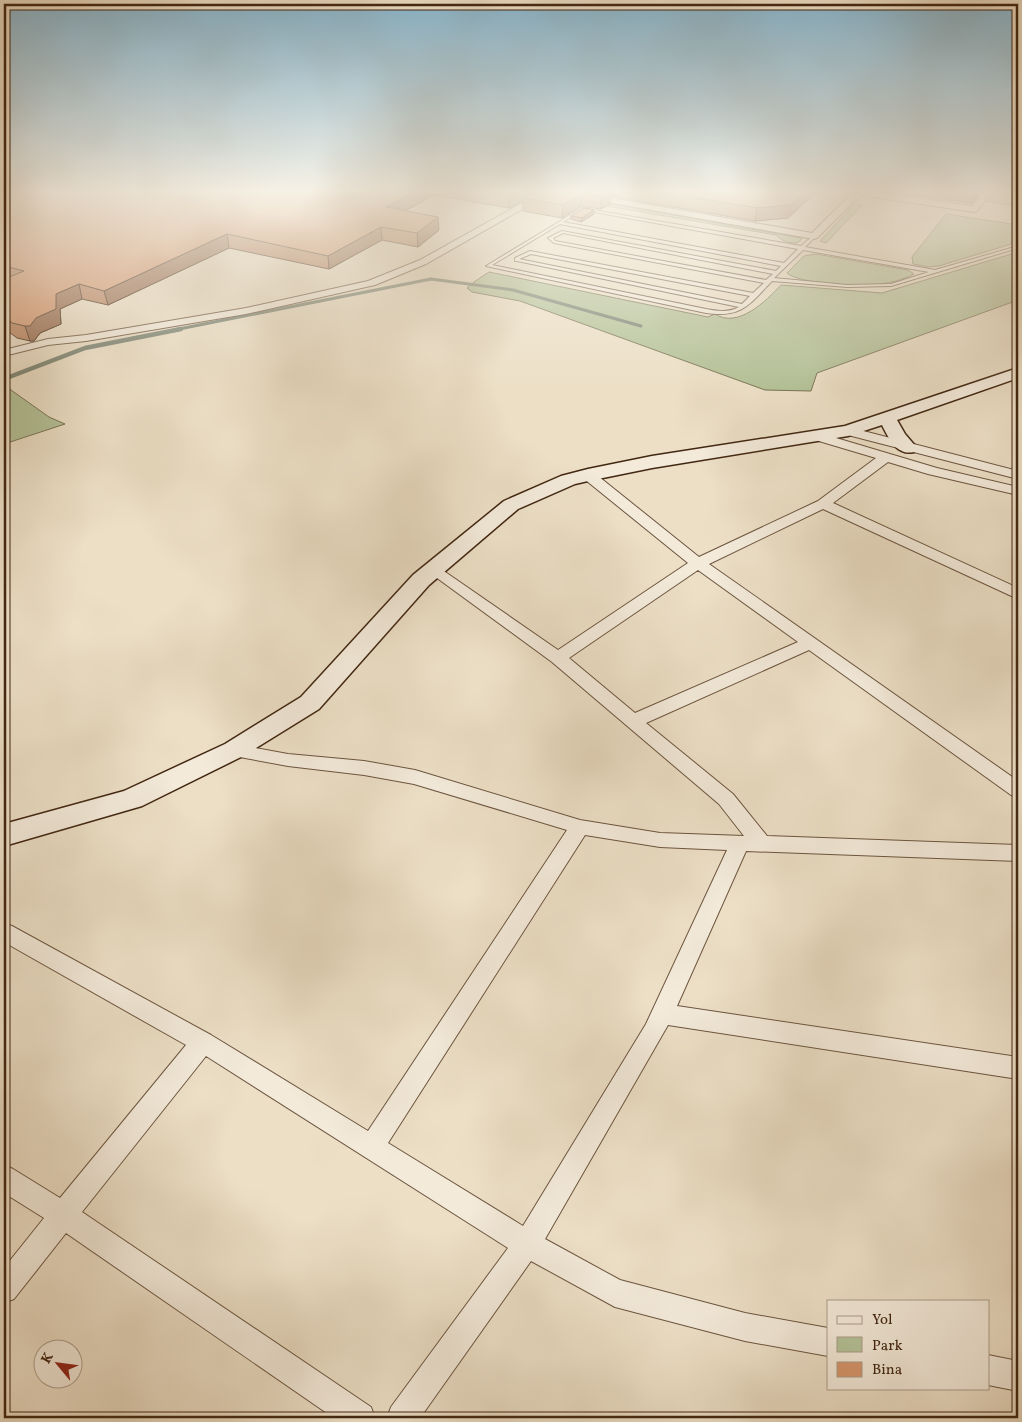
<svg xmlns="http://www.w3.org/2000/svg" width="1022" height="1422" font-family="Vollkorn,serif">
	<rect width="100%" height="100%" fill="#ecdfc6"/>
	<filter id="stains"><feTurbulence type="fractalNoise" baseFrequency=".004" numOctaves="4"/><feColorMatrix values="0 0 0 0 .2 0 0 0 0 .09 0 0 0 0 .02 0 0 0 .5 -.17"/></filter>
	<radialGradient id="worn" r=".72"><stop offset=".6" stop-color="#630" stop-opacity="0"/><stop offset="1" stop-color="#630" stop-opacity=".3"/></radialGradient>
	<!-- green -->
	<g fill="#b4c298" stroke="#7b7455">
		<polygon points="987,192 1018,192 1018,206 981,201"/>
		<path d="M 573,197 L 801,238 L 802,239 L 797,243 C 788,243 782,241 776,235 L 584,202 Z"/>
		<polygon points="854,204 862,205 826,243 820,241"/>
		<polygon points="946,214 1018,225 1018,242 939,266 928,267 913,264 912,257"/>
		<path d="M 1018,252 L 1018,300 L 817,373 L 811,391 L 765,390 L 520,301 L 472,292 L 467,288 L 474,282 L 489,272 L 708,317 L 715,314 C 738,329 766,301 781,285 L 882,293 Z"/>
		<path d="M 816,254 L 908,270 L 914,274 C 904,279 891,283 880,284 C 863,287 798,284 787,273 L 804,256 Z"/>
		<polygon points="4,385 49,417 65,424 4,444"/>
	</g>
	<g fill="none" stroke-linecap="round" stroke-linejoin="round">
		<!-- stream-far1 -->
		<polyline stroke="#778170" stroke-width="3" points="174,330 431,279 513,290 641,326"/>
		<!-- stream -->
		<polyline stroke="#778170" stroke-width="4.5" points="4,379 85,348 181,329"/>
		<!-- service casing -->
		<g stroke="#6c553f" stroke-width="2">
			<path id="service" d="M 582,208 L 801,246 L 814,235 L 816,236 L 805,247 L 935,270 L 1018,246 L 1018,248 L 891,286 L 847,287 L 772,281 C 749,305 742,318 706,313 L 486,266 ZM 583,210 L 798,249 L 784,263 L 563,222 ZM 560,224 L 781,266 L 776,271 L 562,231 L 548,238 L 554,243 L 764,283 L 753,293 L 530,251 L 515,258 L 515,261 L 517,261 L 739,307 C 728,313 718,311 706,309 L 492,265 ZM 563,233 L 773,274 L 766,280 L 555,241 L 553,238 ZM 803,250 L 929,272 L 891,284 L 847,285 L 774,278 ZM 531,254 L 750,296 L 742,304 L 519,259 Z"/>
		</g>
		<!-- minor casing -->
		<g stroke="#6c553f" stroke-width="2">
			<g id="minor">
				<polygon points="542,192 552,192 426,264 375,285 246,314 86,341 48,345 4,356 4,350 48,339 86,335 246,308 368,281 420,260"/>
				<polygon points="558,192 576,192 812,233 853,192 877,192 972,206 983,192 991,192 977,211 974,212 860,195 817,238 814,239 562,194"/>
				<polygon points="848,427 1018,471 1018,479 844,434 842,431"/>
				<path d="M 816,432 L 937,468 L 1018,487 L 1018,495 L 928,474 L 888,462 L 833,503 L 1018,588 L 1018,599 L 823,509 L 709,564 L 1018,781 L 1018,797 L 1011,795 L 809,650 L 646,723 L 733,794 L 767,836 L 1018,845 L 1018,861 L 746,851 L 677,1006 L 1018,1057 L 1018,1079 L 668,1025 L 545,1239 L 620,1280 L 745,1313 L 828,1328 L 828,1356 L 745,1341 L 615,1307 L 531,1261 L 420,1418 L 387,1418 L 391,1407 L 508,1248 L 206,1056 L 82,1212 L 371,1407 L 375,1418 L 334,1418 L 66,1233 L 14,1299 L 4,1303 L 4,1268 L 44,1218 L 4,1193 L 4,1165 L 13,1169 L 60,1198 L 186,1045 L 4,942 L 4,923 L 12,926 L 211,1035 L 368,1131 L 567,830 L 414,784 L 364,775 L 288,766 L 234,756 L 228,754 L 225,750 L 228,746 L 234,744 L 288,754 L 364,761 L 415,770 L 580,820 L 660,833 L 744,836 L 719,804 L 552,662 L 426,570 L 428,567 L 438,567 L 558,650 L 688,563 L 583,478 L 581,475 L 583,472 L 593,472 L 699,557 L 818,501 L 876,458 L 812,439 L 810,436 ZM 698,570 L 798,642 L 635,713 L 569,658 ZM 585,835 L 660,847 L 727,850 L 646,1024 L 523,1226 L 388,1143 Z"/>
				<polygon points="988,1355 1018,1361 1018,1391 988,1385"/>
			</g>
		</g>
		<!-- secondary casing -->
		<g stroke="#422712" stroke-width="3">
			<path id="secondary" d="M 1018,368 L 1018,378 L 897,420 L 905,434 L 917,448 L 914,452 C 897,456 889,439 882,425 L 848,436 L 652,468 L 588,481 L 575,484 L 518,509 L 429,585 L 319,709 L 243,756 L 142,806 L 4,846 L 4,824 L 124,791 L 225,744 L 301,697 L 413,575 L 504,501 L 561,476 L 588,469 L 652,456 L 845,426 Z"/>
		</g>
		<!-- service -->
		<use href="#service" fill="#f3eada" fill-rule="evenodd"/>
		<!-- minor -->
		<use href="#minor" fill="#f3eada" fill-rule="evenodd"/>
		<!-- secondary -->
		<use href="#secondary" fill="#f3eada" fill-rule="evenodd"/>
	</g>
	<!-- wall -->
	<g fill="#b8805c" stroke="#422712">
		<polygon points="4,192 816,192 788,218 755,221 610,196 610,204 601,209 581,206 562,218 523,211 523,201 509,208 434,195 405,211 439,230 418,247 382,240 329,269 229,248 108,305 82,299 60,309 61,324 40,333 34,341 30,341 17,338 9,332 4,334 5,279 4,279"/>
		<polygon points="891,192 981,192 972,203"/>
		<polygon points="594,214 581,222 571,219 571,216"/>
	</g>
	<!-- shaded-wall -->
	<g fill="#96684b" stroke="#422712">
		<polygon points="415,192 434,192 434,195 387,220 386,207"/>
		<polygon points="516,192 538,192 523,198 523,201 509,208 509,196"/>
		<polygon points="611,192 610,204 601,209 602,197"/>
		<polygon points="804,192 816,192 788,218 755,221 757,208"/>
		<polygon points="975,192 981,192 972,203"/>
		<polygon points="582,194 581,206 562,218 563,205"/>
		<polygon points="594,210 594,214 581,222 582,218"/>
		<polygon points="438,217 439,230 418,247 417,233"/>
		<polygon points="381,227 382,240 329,269 328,256"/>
		<polygon points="227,234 229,248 108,305 104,291"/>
		<polygon points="79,284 82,299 60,309 61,324 40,333 34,341 30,341 25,326 36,318 56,294"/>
		<polygon points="5,317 9,332 4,334 4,318"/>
	</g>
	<!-- building -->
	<g fill="#d6956b" stroke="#422712">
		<polygon points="4,192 415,192 386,207 438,217 417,233 381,227 328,256 227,234 104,291 79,284 56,294 56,309 36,318 30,326 25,326 12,323 5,317 4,318 4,279 24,271 4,266"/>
		<polygon points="487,192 516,192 509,196"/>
		<polygon points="534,192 611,192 602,197 582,194 563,205 523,198"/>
		<polygon points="660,192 804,192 790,205 757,208"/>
		<polygon points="584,208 594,210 582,218 571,216"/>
	</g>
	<!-- sky -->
	<linearGradient id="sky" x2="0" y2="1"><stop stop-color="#89b8d1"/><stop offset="0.49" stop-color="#f6f1e5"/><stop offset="1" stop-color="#f6f1e5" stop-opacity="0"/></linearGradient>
	<rect width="1022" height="391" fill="url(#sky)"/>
	<!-- margin -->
	<rect width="1022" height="1422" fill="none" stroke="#ecdfc6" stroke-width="20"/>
	<rect x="5" y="5" width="1012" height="1412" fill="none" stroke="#422712" stroke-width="2.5"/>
	<rect x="10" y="10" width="1002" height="1402" fill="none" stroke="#422712"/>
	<!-- legend -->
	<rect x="827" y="1300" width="162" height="90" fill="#f3eada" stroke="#ac9c8a"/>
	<rect x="837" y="1316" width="25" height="8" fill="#f3eada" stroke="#ac9c8a"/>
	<text x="872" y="1324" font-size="15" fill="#422712">Yol</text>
	<rect x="837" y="1337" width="25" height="15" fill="#b4c298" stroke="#ac9c8a"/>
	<text x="872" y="1350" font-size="15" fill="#422712">Park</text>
	<rect x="837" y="1362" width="25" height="15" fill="#d6956b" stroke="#ac9c8a"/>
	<text x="872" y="1374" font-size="15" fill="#422712">Bina</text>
	<!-- north arrow -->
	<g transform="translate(58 1364) rotate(299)"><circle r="24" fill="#f3eada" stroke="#ac9c8a"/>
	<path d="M0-4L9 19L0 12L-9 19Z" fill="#8f2418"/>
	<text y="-8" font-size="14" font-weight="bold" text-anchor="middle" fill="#422712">K</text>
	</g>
	<rect width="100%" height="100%" filter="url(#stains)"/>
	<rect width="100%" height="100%" fill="url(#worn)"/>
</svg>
